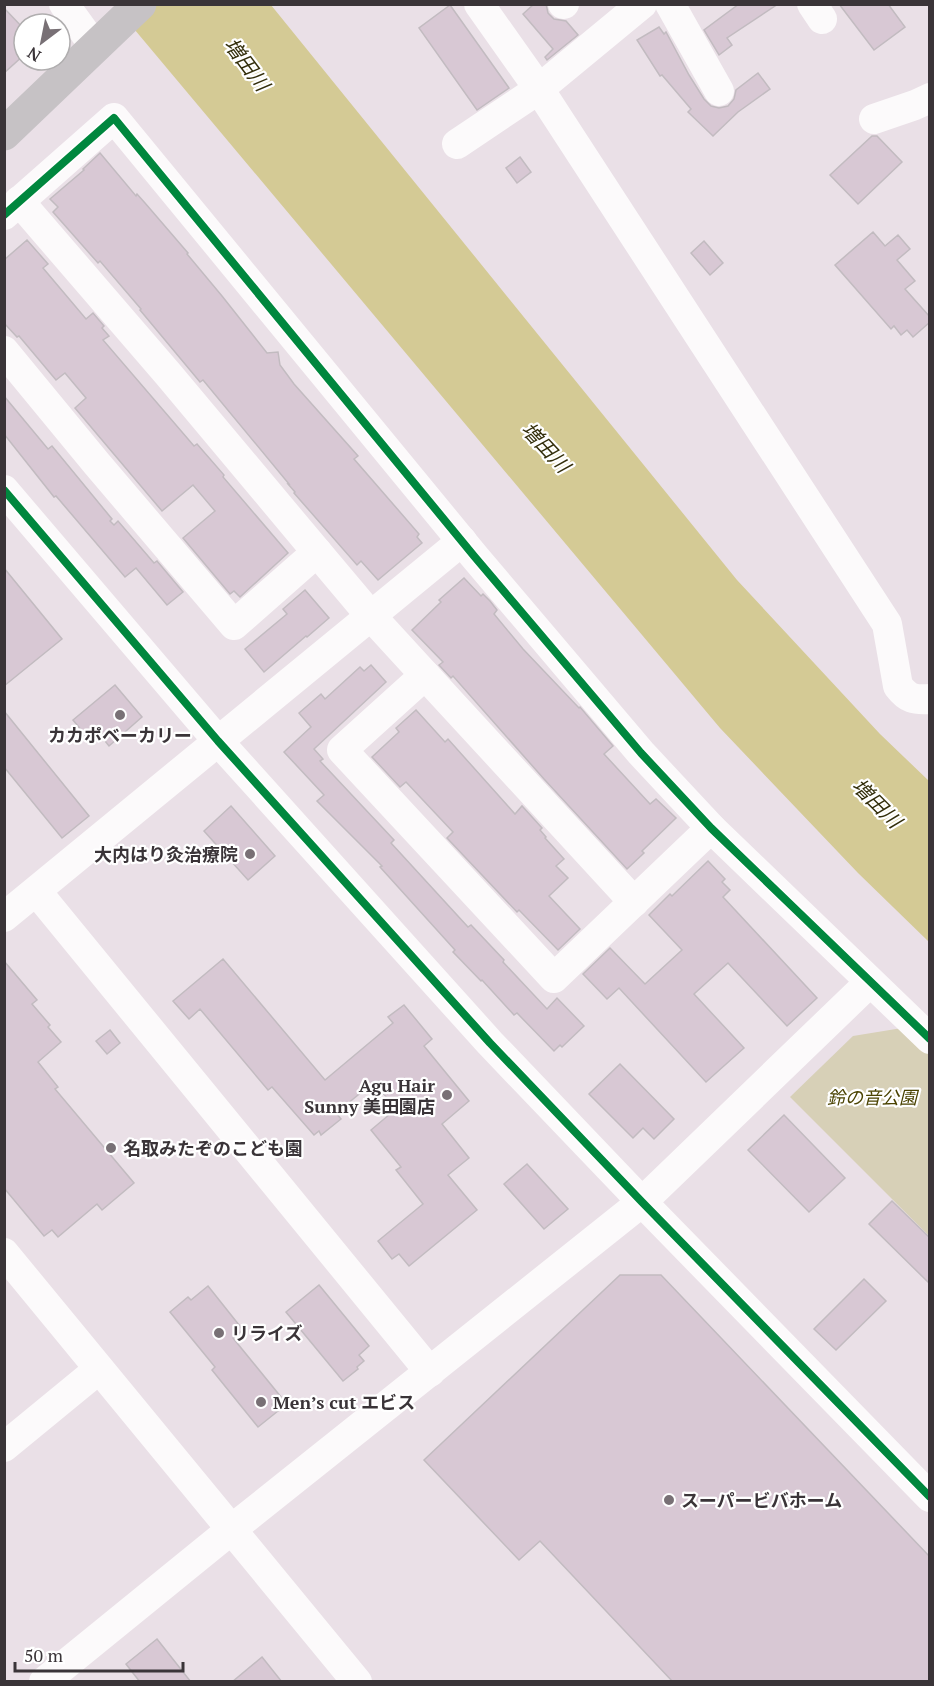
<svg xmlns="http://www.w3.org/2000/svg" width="934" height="1686" font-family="'PT Serif','Noto Sans JP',serif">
	<rect width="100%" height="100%" fill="#eae0e7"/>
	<!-- green -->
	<polygon fill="#d7d0b7" points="902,1028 929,1054 929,1236 790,1097 853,1036"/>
	<!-- water -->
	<polygon fill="#d4ca95" points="114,5 271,5 737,580 880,734 929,781 929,942 858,873 720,728"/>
	<!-- building -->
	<g fill="#d8c8d4" stroke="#c2bbc0" stroke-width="1.5">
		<polygon points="534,4 546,4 548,13 554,19 566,21 578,35 547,60 545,57 553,49 523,14"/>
		<polygon points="739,4 778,4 727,38 732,45 719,55 704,30"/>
		<polygon points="839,4 888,4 905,27 874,50"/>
		<polygon points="450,5 509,88 477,110 419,28"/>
		<polygon points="4,8 24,29 24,55 4,73"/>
		<polygon points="659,27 664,34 666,32 689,75 704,99 711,106 719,108 728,106 734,99 736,90 758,73 770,89 738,112 713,136 688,112 691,109 662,75 660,76 637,40"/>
		<polygon points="872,136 877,136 902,162 858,204 830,175"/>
		<polygon points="100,153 136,196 137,194 145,203 188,253 187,254 222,296 267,353 278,352 280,365 294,384 358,456 354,459 419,534 417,537 422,543 378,580 361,561 357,565 294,493 295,492 288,484 289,484 203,380 200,382 140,310 141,309 100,261 98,263 53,212 58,207 50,199 84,170 83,169"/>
		<polygon points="520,157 531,172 517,183 506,168"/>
		<polygon points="873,232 885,246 898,235 910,249 897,260 915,281 905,289 930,317 930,322 913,337 907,330 901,335 894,326 891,329 835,265"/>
		<polygon points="27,240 48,264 43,268 86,319 93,313 104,326 102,328 109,336 103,340 194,446 197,444 224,475 223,477 288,553 240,597 234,591 230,594 183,538 215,511 193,485 162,511 75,408 86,398 65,373 56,380 19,336 17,337 4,323 4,260"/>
		<polygon points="704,241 723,263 710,275 691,253"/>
		<polygon points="4,396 48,449 52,446 112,519 110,521 114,525 118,521 154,563 157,561 183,592 167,605 136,568 125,577 56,496 54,497 4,434"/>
		<polygon points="4,568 62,639 4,686"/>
		<polygon points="464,578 481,596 483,594 490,601 497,610 494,614 523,649 579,708 580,707 613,746 604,754 650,804 656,799 676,818 642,851 644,853 627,869 544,779 453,676 451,678 439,665 443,662 412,630 441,602 439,600"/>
		<polygon points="305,590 329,618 307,637 306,636 264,672 245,649 287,614 283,609"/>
		<polygon points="371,665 386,682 314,749 323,759 320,761 394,840 391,843 468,927 471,925 504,960 503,962 547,1009 557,998 584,1026 562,1047 560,1045 554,1051 517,1013 514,1015 482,980 481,981 453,952 455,950 380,867 382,866 317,801 324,795 284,752 311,727 299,713 321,694 325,699 360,667 364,671"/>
		<polygon points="115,685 142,717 109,746 101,736 92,743 73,720"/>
		<polygon points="416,710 445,742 448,739 515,814 522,806 542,828 540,830 546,837 545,838 564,859 556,866 568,878 549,896 580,929 558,950 519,910 517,912 447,838 453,832 406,782 400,787 372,757 399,732 396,728"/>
		<polygon points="4,711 89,816 62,838 4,767"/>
		<polygon points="231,806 275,856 248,880 204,831"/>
		<polygon points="708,861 725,879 722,882 730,890 723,897 817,998 787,1026 728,963 694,994 744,1048 706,1082 619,988 607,999 583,974 610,948 645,984 682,950 649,915 670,894 672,896"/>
		<polygon points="223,959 325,1080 393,1023 388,1017 404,1005 432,1039 424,1046 469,1101 442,1124 469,1158 448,1175 477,1210 409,1266 399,1254 392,1259 378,1241 423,1204 396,1170 401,1167 371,1130 396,1109 374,1082 336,1113 341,1119 321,1135 319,1131 314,1135 272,1087 268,1090 200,1009 189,1019 173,1001"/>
		<polygon points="4,961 37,1000 32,1004 50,1025 48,1027 61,1042 38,1062 58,1087 55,1089 134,1183 102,1210 97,1204 58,1237 52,1230 44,1236 4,1188"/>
		<polygon points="110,1030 120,1043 107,1054 96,1041"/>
		<polygon points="620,1064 674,1119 654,1139 643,1128 633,1138 589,1094"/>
		<polygon points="784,1115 845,1178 809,1212 748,1150"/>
		<polygon points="527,1164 568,1209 544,1229 504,1184"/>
		<polygon points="892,1201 930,1238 930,1284 869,1224"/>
		<polygon points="620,1275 661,1275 930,1557 930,1682 673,1682 540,1541 519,1560 424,1460"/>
		<polygon points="864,1279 886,1301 836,1350 814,1329"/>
		<polygon points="319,1285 369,1346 359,1355 364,1361 357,1367 358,1369 343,1381 286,1312"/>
		<polygon points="208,1286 243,1330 233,1338 281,1397 272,1404 278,1411 258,1427 212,1370 215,1367 170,1312 188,1297 191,1300"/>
		<polygon points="157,1639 191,1682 140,1682 126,1664"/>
		<polygon points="262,1657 282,1682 232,1682"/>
	</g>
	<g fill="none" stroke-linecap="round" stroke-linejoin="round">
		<!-- minor -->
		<g stroke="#fcfafb" stroke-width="30">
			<polyline points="64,4 95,47"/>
			<path d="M 479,4 L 539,89 L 887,624 L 898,686 C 908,699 914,700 930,699"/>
			<polyline points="563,4 564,4"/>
			<polyline points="670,4 719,91"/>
			<polyline points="812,4 822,19"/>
			<polyline points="874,119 915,105 930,98"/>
			<polyline points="457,144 539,89 642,4"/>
			<polyline points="19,201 168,374 317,552"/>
			<polyline points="4,215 114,118 474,556 641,753 711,828 930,1039"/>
			<polyline points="4,351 97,464 234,625 317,552 370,615 425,675 342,750 554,978 711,828"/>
			<polyline points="4,490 218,741 490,1043 642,1202 930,1497"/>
			<polyline points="425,675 634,902"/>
			<polyline points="37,892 430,1372"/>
			<polyline points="4,917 462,541"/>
			<polyline points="4,1253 357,1682"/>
			<polyline points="4,1447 99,1369"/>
			<polyline points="44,1682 232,1529 642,1202 870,982"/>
		</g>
		<!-- major -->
		<polyline stroke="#c6c2c5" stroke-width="33" points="4,134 140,4"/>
		<!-- cycleway casing -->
		<g stroke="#fff" stroke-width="11">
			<g id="cycleway">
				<polyline points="4,215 114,118 474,556 641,753 711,828 930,1039"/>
				<polyline points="4,490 218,741 490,1043 642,1202 930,1497"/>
			</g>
		</g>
		<!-- cycleway -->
		<use href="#cycleway" stroke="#00873e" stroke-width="8"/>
	</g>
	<!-- markers -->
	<g fill="#787075" stroke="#fff" stroke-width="2">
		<circle cx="120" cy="715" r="6"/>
		<circle cx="250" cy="854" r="6"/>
		<circle cx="447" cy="1095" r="6"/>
		<circle cx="111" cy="1148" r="6"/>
		<circle cx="219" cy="1333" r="6"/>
		<circle cx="261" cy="1402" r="6"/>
		<circle cx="669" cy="1500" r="6"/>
	</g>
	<g text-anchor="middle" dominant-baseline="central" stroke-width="4.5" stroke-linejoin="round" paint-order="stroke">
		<!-- poi labels -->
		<g font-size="18" font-weight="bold" fill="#3a3438" stroke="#fff" text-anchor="start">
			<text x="120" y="735" text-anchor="middle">カカポベーカリー</text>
			<text x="238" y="854" text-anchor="end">大内はり灸治療院</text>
			<text x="435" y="1085" text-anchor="end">Agu Hair<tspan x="435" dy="21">Sunny 美田園店</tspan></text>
			<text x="123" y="1148">名取みたぞのこども園</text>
			<text x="231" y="1333">リライズ</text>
			<text x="273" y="1402">Men’s cut エビス</text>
			<text x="681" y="1500">スーパービバホーム</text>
		</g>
		<!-- park labels -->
		<g font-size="18" font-style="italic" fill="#4a4201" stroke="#fff">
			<text x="872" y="1097">鈴の音公園</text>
		</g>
		<!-- water labels -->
		<g font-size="20" font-style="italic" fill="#332e0b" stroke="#fff">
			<text transform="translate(247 64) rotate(53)">増田川</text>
			<text transform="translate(546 447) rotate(47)">増田川</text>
			<text transform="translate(877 803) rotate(45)">増田川</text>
		</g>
	</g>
	<!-- border -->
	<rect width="934" height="1686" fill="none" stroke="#3a3438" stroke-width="12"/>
	<!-- north arrow -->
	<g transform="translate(42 42) rotate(212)"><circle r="28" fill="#ffffff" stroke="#b0aeaf" stroke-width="1.5"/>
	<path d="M0-4.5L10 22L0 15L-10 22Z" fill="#787075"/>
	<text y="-9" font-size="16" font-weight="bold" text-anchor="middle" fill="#3a3438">N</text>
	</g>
	<!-- scale -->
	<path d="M15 1662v9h168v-9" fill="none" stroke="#3a3438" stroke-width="3"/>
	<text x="24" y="1662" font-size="18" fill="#3a3438" stroke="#ffffff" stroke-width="4.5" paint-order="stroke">50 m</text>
</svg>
